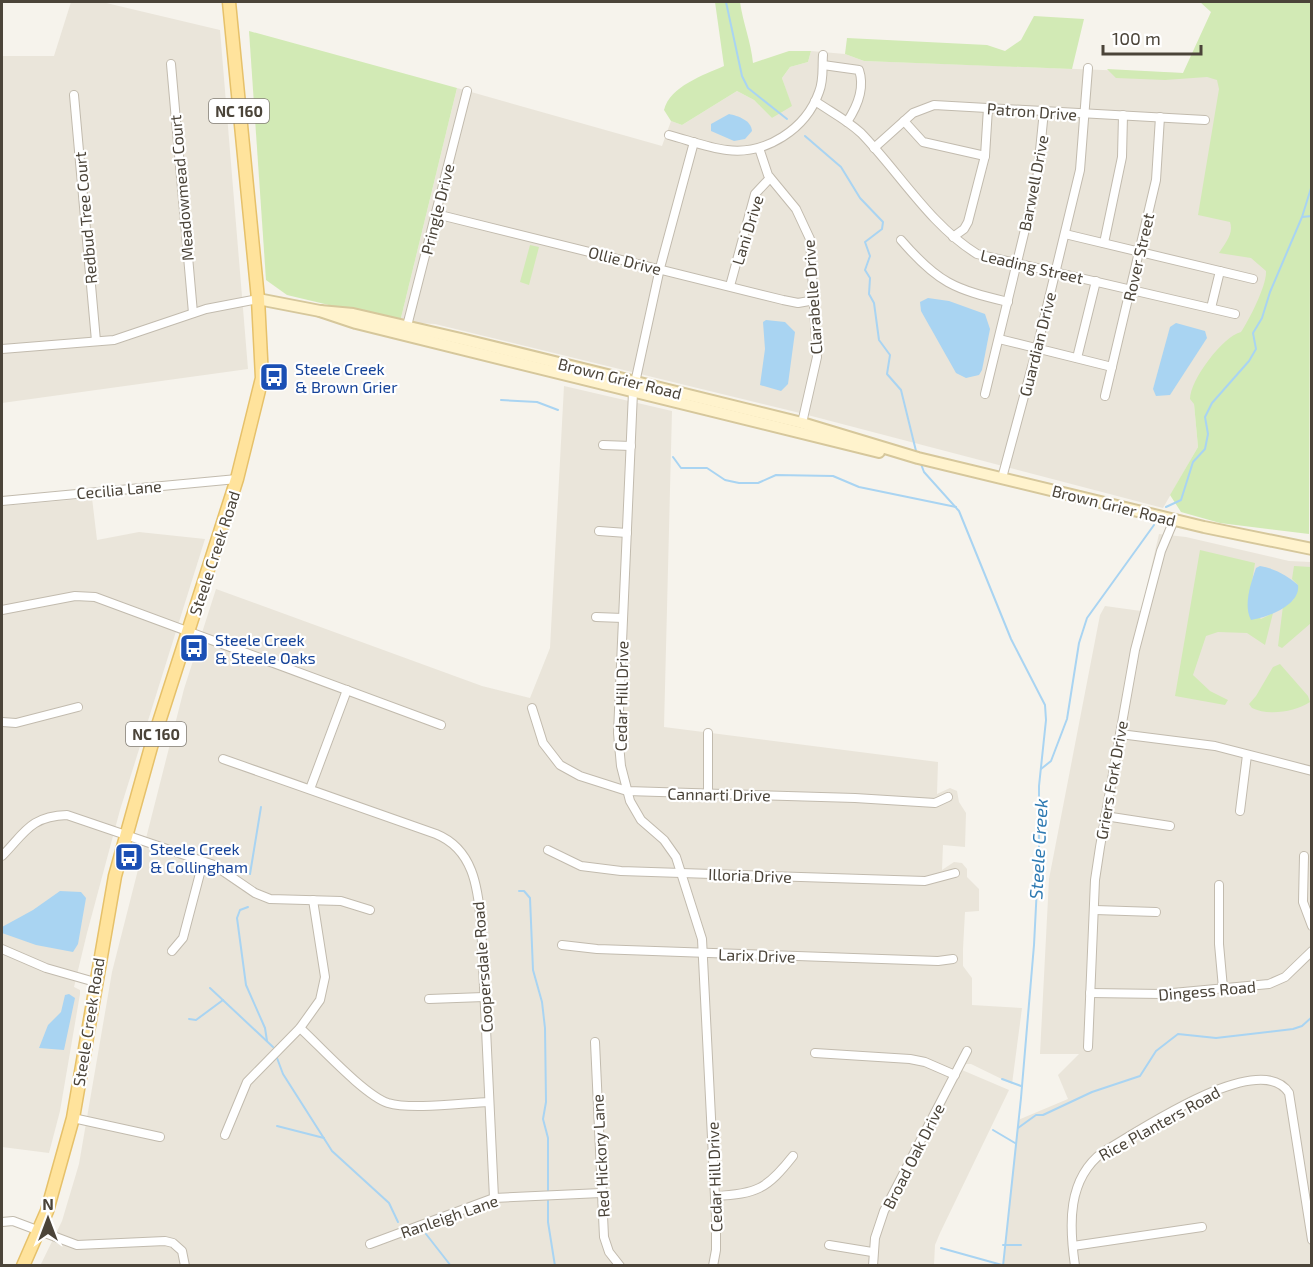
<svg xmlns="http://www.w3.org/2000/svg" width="1313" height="1267" font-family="'Exo 2',sans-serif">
	<rect width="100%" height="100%" fill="#f6f3ec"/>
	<!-- residential -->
	<g fill="#eae5da">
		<polygon points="71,2 102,2 220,30 248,369 2,403 2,56 54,56"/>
		<polygon points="1311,2 1311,179 1259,318 1194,404 1198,447 1163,508 800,413 435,324 400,322 457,88 662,146 671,121 682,125 737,91 754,100 772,118 791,105 782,78 790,67 808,62 811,51 845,54 864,61 1183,73"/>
		<polygon points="564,386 672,411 664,727 938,762 937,794 950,788 957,791 959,802 966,813 965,847 943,845 942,870 954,862 962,863 967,869 967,877 979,889 979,911 965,912 963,949 963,966 972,978 972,1005 1022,1008 1012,1084 971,1064 966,1064 962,1070 1009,1090 940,1233 935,1245 934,1265 40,1266 62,1221 79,1164 112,972 184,689 216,589 482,686 530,698 550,648"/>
		<polygon points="92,498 97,540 139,532 205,539 120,810 87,933 74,987 80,990 80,994 60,1111 49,1153 2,1147 2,506"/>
		<polygon points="1159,534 1186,537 1289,561 1311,562 1311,1265 1003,1266 1018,1120 1068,1099 1058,1075 1079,1054 1040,1054 1049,879 1100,615 1105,606 1141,611"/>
	</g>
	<!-- green -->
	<g fill="#d2eab5">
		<path d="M 715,2 L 740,2 C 743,23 751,42 753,63 L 789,51 L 811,51 L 808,62 L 790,67 L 782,78 L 792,106 L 772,118 L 754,100 L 737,91 L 682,125 L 671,121 L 664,110 C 670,86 704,75 724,66 Z"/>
		<path d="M 1200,2 L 1311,2 L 1309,534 L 1220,523 L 1181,512 L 1170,495 L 1198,447 L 1194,404 L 1190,399 C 1190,380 1223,336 1241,332 C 1249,320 1267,285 1266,271 L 1251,258 L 1219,253 C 1225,243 1234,234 1230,222 L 1198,215 L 1219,89 L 1217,80 L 1207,77 L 1165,80 L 1116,78 L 1107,69 L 1183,73 L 1211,12 Z"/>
		<polygon points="1034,16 1084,19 1072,69 864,61 845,54 847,38 987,45 1005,51 1021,40"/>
		<polygon points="249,31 457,88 400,322 287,295 266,280"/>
		<polygon points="530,245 539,247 529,285 520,282"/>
		<polygon points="1200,550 1255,563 1248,607 1261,619 1273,613 1265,645 1247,633 1218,632 1206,636 1193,675 1210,691 1228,700 1225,705 1175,696"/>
		<polygon points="1294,566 1311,567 1311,623 1282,648 1278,646 1283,606 1293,600 1298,585 1292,579"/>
		<path d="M 1280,664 L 1308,696 L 1310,702 C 1295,712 1268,716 1252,708 L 1249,704 L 1256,696 L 1273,667 Z"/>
	</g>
	<!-- water -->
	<g fill="#a9d4f2">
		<path d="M 729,114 C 738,116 751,120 752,131 L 745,139 L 734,141 L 711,131 L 711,124 Z"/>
		<polygon points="928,298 949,301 985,314 990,329 982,370 979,375 966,378 956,373 921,311 920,302"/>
		<polygon points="766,320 785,322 795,332 788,384 781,391 760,385 765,349 763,322"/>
		<polygon points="1176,323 1205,331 1207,338 1170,395 1156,396 1153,389 1170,327"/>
		<path d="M 1260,566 C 1274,568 1288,576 1298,585 C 1301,605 1266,618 1251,620 C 1243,605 1251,583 1256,568 Z"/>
		<polygon points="60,891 81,892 86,898 78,944 73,952 36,945 2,933 2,927 33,910"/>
		<polygon points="69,994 75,998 64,1050 39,1048 48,1025 61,1012 65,995"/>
	</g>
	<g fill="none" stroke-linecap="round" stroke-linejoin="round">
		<!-- stream -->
		<g stroke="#a9d4f2" stroke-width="2">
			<polyline points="726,2 742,76 748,88 787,119"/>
			<polyline points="805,136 841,167 860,198 883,222 882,229 865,242 870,256 865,270 870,278 869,294 874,303 879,340 890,355 887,374 901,390 916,451"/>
			<polyline points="1302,217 1312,216"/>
			<polyline points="501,400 537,402 558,410"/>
			<polyline points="673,457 681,468 707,468 725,480 739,483 758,483 776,475 833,476 859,487 956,507"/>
			<polyline points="921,464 924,472 959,511 1011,639 1045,705 1046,720 1039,786 1039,848 1034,945 1021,1098 1003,1266"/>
			<polyline points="1166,507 1181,500 1193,462 1205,449 1208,434 1205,417 1212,403 1249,361 1256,349 1253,333 1262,318 1270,292 1302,217 1312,185"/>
			<polyline points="1041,769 1051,761 1067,719 1079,643 1087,618 1154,525"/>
			<polyline points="250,874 261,807"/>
			<polyline points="519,891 524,891 530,898 533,970 542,1002 545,1028 546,1102 543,1119 548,1138 548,1190"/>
			<polyline points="248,907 240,910 237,918 246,985 265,1028 267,1041"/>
			<polyline points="210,988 273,1047"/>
			<polyline points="189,1019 196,1020 223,1000"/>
			<polyline points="277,1058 283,1074 332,1151 389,1203 398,1222"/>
			<polyline points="1002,1079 1021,1086"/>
			<polyline points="277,1126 324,1138"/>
			<polyline points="1018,1128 1036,1115 1043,1115 1092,1092 1140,1076 1156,1051 1178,1034 1216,1038 1293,1029 1302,1026 1312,1017"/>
			<polyline points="993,1130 1015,1143"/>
			<polyline points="548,1201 548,1222 555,1266"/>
			<polyline points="426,1234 451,1266"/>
			<polyline points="1003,1245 1021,1245"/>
			<polyline points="941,1248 1002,1265"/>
		</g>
		<!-- minor casing -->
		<g stroke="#c2bbae" stroke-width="10">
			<g id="minor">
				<polyline points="171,64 193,313"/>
				<path d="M 823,65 L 859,70 C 865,88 857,107 847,122"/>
				<polyline points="74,95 96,341"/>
				<path d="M 815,101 C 831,112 847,120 861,133 C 899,172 930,225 977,254 L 1235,314"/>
				<polyline points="904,121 923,142 985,156"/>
				<path d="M 669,135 C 688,140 708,148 727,150 C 766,155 806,129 819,92 C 824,80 822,67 823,55"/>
				<polyline points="694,142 660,268 633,392 618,733 621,766 630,801 641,820 664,840 676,857 702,939 716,1217 716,1250 713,1266"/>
				<polyline points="759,148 768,175 796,209 810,239 817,357 802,423"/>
				<polyline points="874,148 913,113 934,105 1205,120"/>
				<polyline points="436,214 783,300 798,303 815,300"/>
				<polyline points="1065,234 1253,279"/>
				<polyline points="953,237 964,229 968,222 985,156 988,108"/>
				<path d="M 901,240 C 938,283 954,289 1008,302"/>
				<polyline points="1104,243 1122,157 1123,115"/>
				<polyline points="730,286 755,194 770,178"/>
				<polyline points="1211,308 1220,271"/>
				<polyline points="407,326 467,91"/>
				<polyline points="999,339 1112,367"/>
				<polyline points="2,349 114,340 206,309 258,299"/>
				<polyline points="1077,358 1096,281"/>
				<polyline points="985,394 1037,180 1044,111"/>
				<polyline points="1105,396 1156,180 1160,117"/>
				<polyline points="603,445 631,446"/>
				<polyline points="1002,478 1037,348 1080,170 1088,68"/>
				<polyline points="2,501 237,479"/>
				<polyline points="599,531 627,533"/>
				<polyline points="2,610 75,596 95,597 441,725"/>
				<polyline points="596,617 623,618"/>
				<polyline points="532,708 543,743 560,765 580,776 627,791 855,798 935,803 948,797"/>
				<polyline points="2,722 16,723 78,707"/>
				<polyline points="1120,734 1215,746 1312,771"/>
				<path d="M 223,759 L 436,834 C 473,849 478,887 481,923 L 494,1198"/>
				<polyline points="310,789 347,690"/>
				<polyline points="708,795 708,733"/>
				<polyline points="1240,811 1247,755"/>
				<polyline points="1105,816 1170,826"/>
				<polyline points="548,850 581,866 621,871 925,881 955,873"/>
				<path d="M 2,856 C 24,834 30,816 67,815 L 214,865 L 255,893 L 270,899 L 341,901 L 370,910"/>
				<polyline points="1304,856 1303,902 1312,926"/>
				<polyline points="1219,885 1219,944 1223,988"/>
				<polyline points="1095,910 1156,912"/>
				<polyline points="562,945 597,949 938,961 953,959"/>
				<polyline points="2,949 46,968 95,982"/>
				<polyline points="172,951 183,938 203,862"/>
				<polyline points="1090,993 1162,994 1269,984 1285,977 1312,951"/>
				<polyline points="429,999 484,997"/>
				<path d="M 300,1028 C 320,1046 364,1095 388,1103 C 411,1110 463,1103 489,1102"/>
				<polyline points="595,1042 604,1237 609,1252 620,1266"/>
				<polyline points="1088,1047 1095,880 1100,847 1135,650 1161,551 1174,520"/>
				<polyline points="815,1053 910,1059 925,1062 955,1075"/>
				<polyline points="73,1118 160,1137"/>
				<polyline points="225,1135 247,1082 300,1028 320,1000 325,977 313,900"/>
				<path d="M 715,1196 C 757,1194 767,1189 793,1156"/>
				<polyline points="2,1222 13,1221 77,1245 165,1241 173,1243 182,1251 185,1266"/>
				<polyline points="370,1244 494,1198 601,1193"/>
				<polyline points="829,1245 872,1252"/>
				<polyline points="1073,1246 1202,1227"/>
				<polyline points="873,1266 875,1238 884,1211 967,1051"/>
				<path d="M 1075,1266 C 1069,1225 1067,1179 1103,1152 C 1135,1134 1260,1047 1289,1093 L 1312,1240"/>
			</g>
		</g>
		<!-- secondary casing -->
		<g stroke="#d6c79b" stroke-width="14">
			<g id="secondary">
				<polyline points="258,299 320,311 356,323 879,452"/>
				<polyline points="320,311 353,314 461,339 802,423 918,458 1204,527 1312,549"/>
			</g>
		</g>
		<!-- primary casing -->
		<g stroke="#e6c16a" stroke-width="15">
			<polyline id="primary" points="23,1266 47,1211 73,1118 115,876 151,747 237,479 262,378 258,299 229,2"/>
		</g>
		<!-- minor -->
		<use href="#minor" stroke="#fff" stroke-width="8"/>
		<!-- secondary -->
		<use href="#secondary" stroke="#fff3cd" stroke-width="10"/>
		<!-- primary -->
		<use href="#primary" stroke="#ffe39c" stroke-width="12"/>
	</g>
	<!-- icons -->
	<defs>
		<g id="bus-square" transform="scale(1.5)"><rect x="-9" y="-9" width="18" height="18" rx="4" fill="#1a4fb4" stroke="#fff"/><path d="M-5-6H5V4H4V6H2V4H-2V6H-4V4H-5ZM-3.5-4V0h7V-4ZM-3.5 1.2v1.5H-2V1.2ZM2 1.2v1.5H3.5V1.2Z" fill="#fff"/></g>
	</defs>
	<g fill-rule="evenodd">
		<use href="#bus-square" x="274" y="377"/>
		<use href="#bus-square" x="194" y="648"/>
		<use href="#bus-square" x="129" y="857"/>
	</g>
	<g text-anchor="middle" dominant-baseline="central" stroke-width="4.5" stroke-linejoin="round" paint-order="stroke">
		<!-- shield labels -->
		<g fill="#fff" stroke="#817c74" stroke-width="1.5">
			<rect x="209" y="99" width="60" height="24" rx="4.5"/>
			<rect x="126" y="722" width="60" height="24" rx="4.5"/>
		</g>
		<g font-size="15" font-weight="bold" fill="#4b4439">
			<text x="239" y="111">NC 160</text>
			<text x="156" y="734">NC 160</text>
		</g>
		<!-- street labels -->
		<g font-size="16" fill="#4b4439" stroke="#fff">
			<text transform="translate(1032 111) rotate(4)">Patron Drive</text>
			<text transform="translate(1033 183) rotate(-79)">Barwell Drive</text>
			<text transform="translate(181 188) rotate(-95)">Meadowmead Court</text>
			<text transform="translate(437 209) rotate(-76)">Pringle Drive</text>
			<text transform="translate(85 218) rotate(-95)">Redbud Tree Court</text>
			<text transform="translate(747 230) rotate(-73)">Lani Drive</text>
			<text transform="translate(1138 257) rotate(-77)">Rover Street</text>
			<text transform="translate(625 260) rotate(14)">Ollie Drive</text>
			<text transform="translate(1032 266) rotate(13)">Leading Street</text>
			<text transform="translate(812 297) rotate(-94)">Clarabelle Drive</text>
			<text transform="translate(1037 344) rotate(-76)">Guardian Drive</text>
			<text transform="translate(620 378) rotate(14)">Brown Grier Road</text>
			<text transform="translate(119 489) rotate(-5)">Cecilia Lane</text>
			<text transform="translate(1114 505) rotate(14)">Brown Grier Road</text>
			<text transform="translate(214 553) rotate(-72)">Steele Creek Road</text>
			<text transform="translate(621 696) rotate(-89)">Cedar Hill Drive</text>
			<text transform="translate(1111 780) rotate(-80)">Griers Fork Drive</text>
			<text transform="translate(719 794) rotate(1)">Cannarti Drive</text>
			<text transform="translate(750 875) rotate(2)">Illoria Drive</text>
			<text transform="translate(757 955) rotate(2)">Larix Drive</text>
			<text transform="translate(482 967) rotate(-94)">Coopersdale Road</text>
			<text transform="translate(1207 990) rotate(-5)">Dingess Road</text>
			<text transform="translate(88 1022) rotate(-81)">Steele Creek Road</text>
			<text transform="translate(1159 1123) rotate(-29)">Rice Planters Road</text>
			<text transform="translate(600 1156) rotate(-93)">Red Hickory Lane</text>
			<text transform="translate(913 1156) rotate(-63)">Broad Oak Drive</text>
			<text transform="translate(714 1177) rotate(-92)">Cedar Hill Drive</text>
			<text transform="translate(449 1216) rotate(-19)">Ranleigh Lane</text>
		</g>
		<!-- transit labels -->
		<g font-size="16" fill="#164399" stroke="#fff" text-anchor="start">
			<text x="295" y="368">Steele Creek<tspan x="295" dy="18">&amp; Brown Grier</tspan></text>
			<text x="215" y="639">Steele Creek<tspan x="215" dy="18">&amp; Steele Oaks</tspan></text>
			<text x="150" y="848">Steele Creek<tspan x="150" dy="18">&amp; Collingham</tspan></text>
		</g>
		<!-- water labels -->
		<g font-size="18" font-style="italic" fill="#2e7ab2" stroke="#fff">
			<text transform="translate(1038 849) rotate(-87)">Steele Creek</text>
		</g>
	</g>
	<!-- border -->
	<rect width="1313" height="1267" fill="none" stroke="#4b4439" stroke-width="6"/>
	<!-- north arrow -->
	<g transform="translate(48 1219)" stroke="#ffffff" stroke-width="4.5" paint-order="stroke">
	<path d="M0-4.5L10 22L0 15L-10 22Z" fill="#4b4439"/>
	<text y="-9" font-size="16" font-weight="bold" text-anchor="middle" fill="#4b4439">N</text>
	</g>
	<!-- scale -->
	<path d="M1103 45v9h98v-9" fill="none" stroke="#4b4439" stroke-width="3"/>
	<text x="1112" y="45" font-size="18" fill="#4b4439" stroke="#ffffff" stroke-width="4.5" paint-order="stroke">100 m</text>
</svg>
